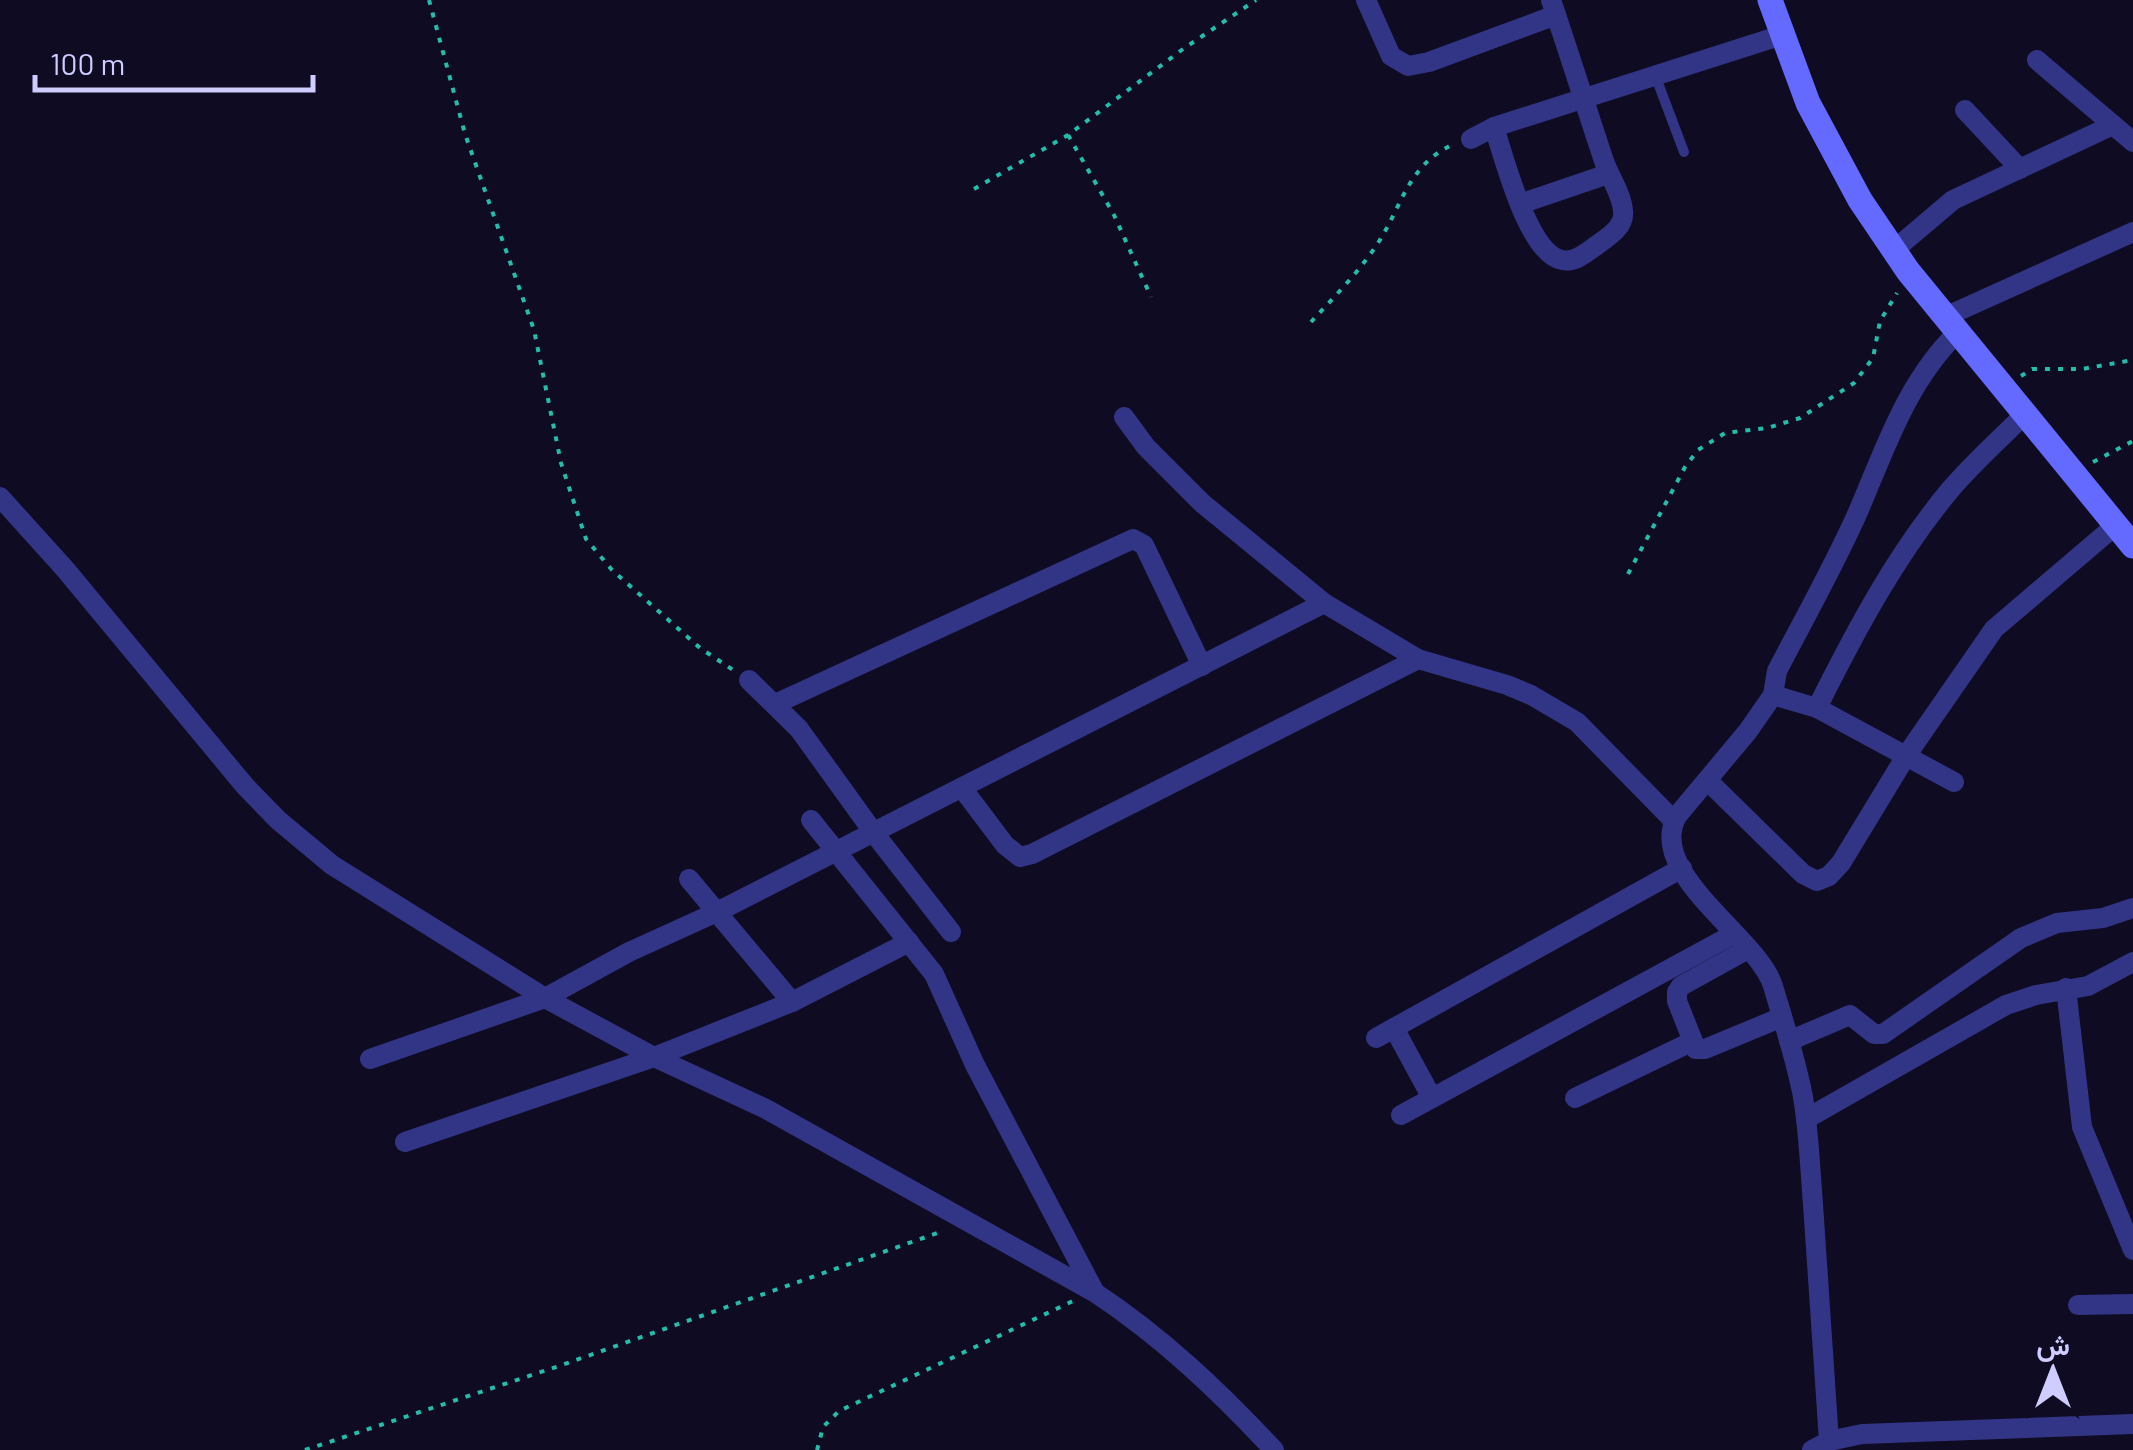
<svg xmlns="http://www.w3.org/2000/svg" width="2133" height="1450" font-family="Barlow,Vazirmatn,sans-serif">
	<rect width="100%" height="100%" fill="#0e0b22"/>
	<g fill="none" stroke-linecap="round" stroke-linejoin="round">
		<!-- path -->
		<g stroke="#23bdaa" stroke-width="4" stroke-dasharray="5 8" stroke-linecap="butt">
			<polyline points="429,0 465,134 534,330 561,463 586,539 612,570 700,648 733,670"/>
			<polyline points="1068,135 1114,215 1151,297"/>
			<polyline points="974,189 1068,135 1183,49 1256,0"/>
			<path d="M 1311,322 C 1334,297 1359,272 1378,243 C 1402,206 1408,165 1452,145"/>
			<polyline points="2021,376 2032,369 2082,369 2133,360"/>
			<polyline points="2093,462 2133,441"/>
			<polyline points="1628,574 1685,467 1698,450 1725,433 1767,428 1800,418 1854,383 1873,358 1880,321 1897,293"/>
			<polyline points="305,1450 559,1366 943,1231"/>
			<polyline points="817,1450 823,1427 839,1411 1073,1301"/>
		</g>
		<!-- lane -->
		<polyline stroke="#323486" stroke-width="10" points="1655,75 1684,152"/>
		<!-- street -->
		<g stroke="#323486" stroke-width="20">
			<polyline points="1366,0 1391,56 1408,66 1429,62 1556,15"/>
			<polyline points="2037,60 2133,142"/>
			<polyline points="1965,110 2020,169"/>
			<polyline points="1494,127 1782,35"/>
			<path d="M 1471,139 L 1494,127 C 1504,157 1528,254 1562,260 C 1575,263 1587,252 1597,245 C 1608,237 1625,227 1623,211 C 1622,194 1609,176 1604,161 C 1586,107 1569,53 1551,0"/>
			<polyline points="1520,204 1608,174"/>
			<polyline points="1894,250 1953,200 2113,125"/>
			<polyline points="1947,316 2133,232"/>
			<polyline points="1124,417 1146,447 1202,503 1324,603 1418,659 1507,685 1531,695 1577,722 1674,821"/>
			<path d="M 0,497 L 65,569 L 245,786 L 278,820 L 332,865 L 545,998 L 654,1057 L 766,1109 L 1094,1292 C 1161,1336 1219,1391 1274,1450"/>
			<polyline points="749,680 799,729 874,833 951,932"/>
			<path d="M 1773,695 L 1777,671 C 1804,619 1834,566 1858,512 C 1885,449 1907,381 1958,332"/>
			<polyline points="775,704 1133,539 1144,545 1202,666"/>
			<path d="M 1817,708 C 1855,632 1895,556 1950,490 C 1973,463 2001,438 2026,413"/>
			<polyline points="1708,781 1803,874 1817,881 1829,876 1841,863 1906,756 1994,629 2116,525"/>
			<polyline points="962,788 1005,845 1020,857 1032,854 1418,659"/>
			<polyline points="811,820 934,974 975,1065 1094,1291"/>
			<polyline points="689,879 792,1002"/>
			<polyline points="1748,949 1681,986 1677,992 1677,1001 1696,1049 1705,1049 1782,1017"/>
			<polyline points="2066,988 2082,1127 2133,1250"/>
			<polyline points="1394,1028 1432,1098"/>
			<polyline points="1376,1038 1682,868"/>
			<polyline points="1789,1041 1850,1015 1874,1034 1883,1034 2021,938 2057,923 2103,918 2133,908"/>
			<polyline points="370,1059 545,998 629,952 717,912 1324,603"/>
			<polyline points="1575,1098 1691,1042"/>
			<polyline points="1401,1115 1734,934"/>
			<polyline points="1806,1119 2006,1005 2036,995 2088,986 2133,962"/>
			<polyline points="405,1142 654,1057 792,1002 909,942"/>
			<polyline points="2078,1305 2133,1304"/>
			<path d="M 1829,1441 C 1824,1362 1819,1283 1813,1204 C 1810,1169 1809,1132 1803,1097 C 1796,1060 1784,1023 1773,986 C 1758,937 1645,873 1677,816 L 1748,731 L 1773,695 L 1817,708 L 1954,782"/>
			<polyline points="1812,1450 1829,1441 1862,1434 2133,1424"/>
		</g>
		<!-- secondary -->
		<polyline stroke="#6469ff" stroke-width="25" points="1770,0 1808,103 1860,200 1908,271 2133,546"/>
	</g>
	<!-- north arrow -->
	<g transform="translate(2053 1370)" stroke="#0e0b22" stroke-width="8" paint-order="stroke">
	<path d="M0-8L18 38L0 25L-18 38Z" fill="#cfcdff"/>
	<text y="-15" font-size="28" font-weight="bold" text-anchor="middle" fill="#cfcdff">ش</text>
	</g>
	<!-- scale -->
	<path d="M35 75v15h278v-15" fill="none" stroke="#cfcdff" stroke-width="5"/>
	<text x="50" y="75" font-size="30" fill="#cfcdff" stroke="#0e0b22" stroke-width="8" paint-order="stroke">100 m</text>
</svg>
